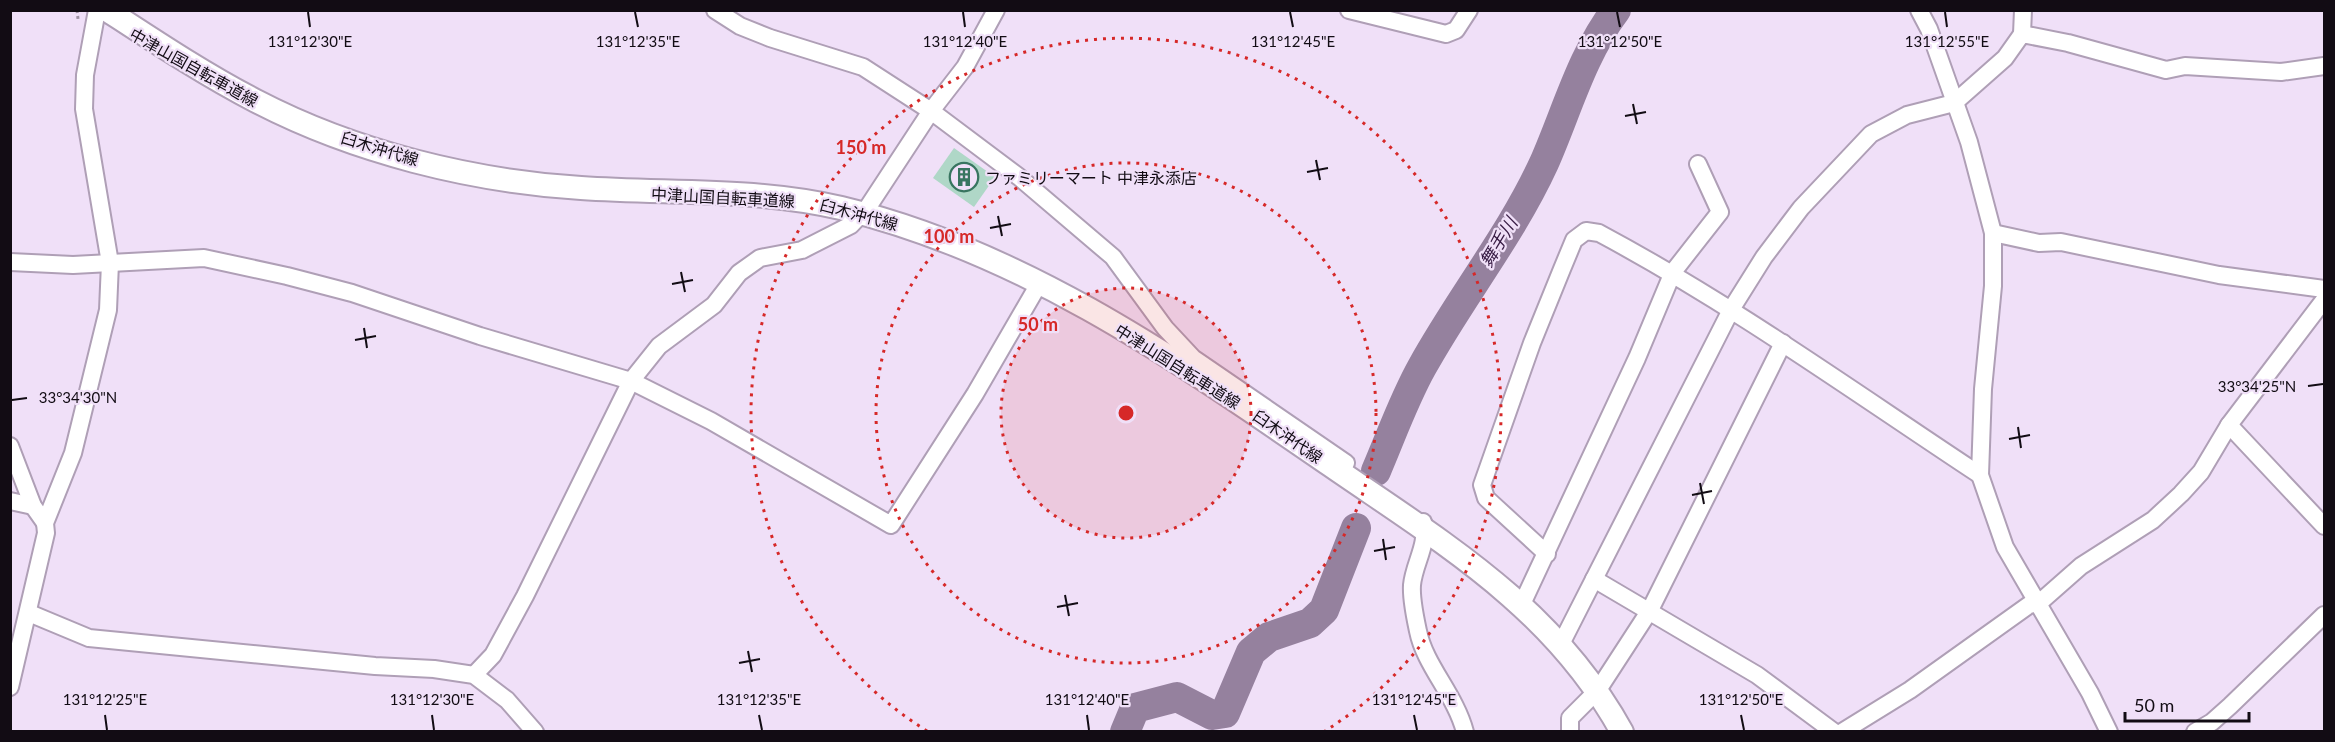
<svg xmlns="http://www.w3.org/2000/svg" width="2335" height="742" font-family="Lato,'Noto Sans JP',sans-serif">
	<rect width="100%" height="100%" fill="#f0e0f8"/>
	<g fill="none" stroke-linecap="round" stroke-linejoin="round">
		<!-- river -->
		<g stroke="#95819e" stroke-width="30">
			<path d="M 1376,471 C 1391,436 1404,399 1422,367 C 1460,298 1511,235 1544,163 C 1567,111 1581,56 1616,10"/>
			<polyline points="1125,732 1135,708 1177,697 1212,715 1225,713 1251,652 1269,637 1310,623 1324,610 1356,528"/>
		</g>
	</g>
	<!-- building -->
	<polygon fill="#afd7c7" points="954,148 995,177 974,207 933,178"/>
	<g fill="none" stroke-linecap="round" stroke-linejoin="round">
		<!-- minor casing -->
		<g stroke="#af9fb6" stroke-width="20">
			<g id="minor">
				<polyline points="715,10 740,26 770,38 863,67 931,111 1019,177 1113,257 1165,328 1193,358 1346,463"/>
				<polyline points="1349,10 1446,34 1456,30 1469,10"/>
				<polyline points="1919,10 1929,29 1969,142 1993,233 1993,286 1983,389 1980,475 2005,547 2090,693 2109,732"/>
				<polyline points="2022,34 2023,10"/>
				<polyline points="1993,233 2039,243 2061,242 2219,275 2324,289"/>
				<polyline points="10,262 73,265 204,258 287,276 352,293 480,336 631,381 711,421 891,525 975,394 1040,282"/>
				<polyline points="2229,425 2324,526"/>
				<polyline points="10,446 33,506 45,523"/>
				<polyline points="10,501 33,506"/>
				<path d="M 1423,522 C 1429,544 1414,563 1412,585 C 1411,599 1415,617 1418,631 C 1425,666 1455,694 1465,732"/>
				<path d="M 1547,554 L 1486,498 L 1482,485 L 1532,343 L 1562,269 L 1574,240 L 1586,231 L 1599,233 C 1732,304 1854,392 1980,475"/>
				<polyline points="1594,579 1757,675 1834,732"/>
				<polyline points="1522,604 1637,358 1673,272 1720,212 1698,164"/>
				<polyline points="29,613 89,638 375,666 434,669 474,675 507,700 535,732"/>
				<polyline points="1561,644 1732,308 1764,257 1801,208 1871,134 1907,115 1954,103 2005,58 2022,34 2068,43 2166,70 2185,66 2281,72 2324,66"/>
				<polyline points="474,675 493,655 525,596 631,381 659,346 714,305 739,273 760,258 802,250 851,225 868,207 931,111 965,67 996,10"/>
				<polyline points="10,687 46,533 45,523 73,453 108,310 110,263 84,109 85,75 97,10"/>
				<polyline points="1570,732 1570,718 1598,690 1650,610 1783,343"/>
				<polyline points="1842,732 1910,690 2029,605 2039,603 2081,566 2153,520 2181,494 2201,472 2229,425 2324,300"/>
				<polyline points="2195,732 2212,722 2230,706 2324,615"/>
			</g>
		</g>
		<!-- secondary casing -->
		<g stroke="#af9fb6" stroke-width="26">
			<path id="secondary" d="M 107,10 C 156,42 204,74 256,101 C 354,152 471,181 581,188 C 668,194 756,188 841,208 C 1024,252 1177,360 1330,465 C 1443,543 1553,607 1622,732"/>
		</g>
		<!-- path -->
		<polyline stroke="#9f92a4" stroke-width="3" stroke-dasharray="3 3" stroke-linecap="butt" points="77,10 78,19"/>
		<!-- minor -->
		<use href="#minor" stroke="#fff" stroke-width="16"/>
		<!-- secondary -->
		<use href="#secondary" stroke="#fff" stroke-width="22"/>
	</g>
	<!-- ticks -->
	<path fill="none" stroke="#120c14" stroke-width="2" d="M 308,12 L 310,27M 635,12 L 638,27M 963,12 L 965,27M 1290,12 L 1293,27M 1617,12 L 1620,27M 1945,12 L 1947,27M 1633,104 L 1637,124M 1625,116 L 1646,112M 1316,160 L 1320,180M 1307,172 L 1328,168M 998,216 L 1002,236M 990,228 L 1011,224M 681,272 L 685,292M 672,284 L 693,280M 364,328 L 367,348M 355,340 L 376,336M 2308,386 L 2323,384M 12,400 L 27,398M 2018,427 L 2021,448M 2009,439 L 2030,435M 1700,483 L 1704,504M 1692,495 L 1712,491M 1383,539 L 1386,560M 1374,551 L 1395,547M 1065,595 L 1069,616M 1057,607 L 1078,603M 748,651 L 752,672M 739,663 L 760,659M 105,715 L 107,730M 432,715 L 434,730M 759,715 L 762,730M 1087,715 L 1089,730M 1414,715 L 1417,730M 1741,715 L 1744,730"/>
	<!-- distance rings -->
	<circle cx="1126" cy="413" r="125" fill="#d62828" fill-opacity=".12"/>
	<g fill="none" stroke="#d62828" stroke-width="3" stroke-dasharray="3 6">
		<circle cx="1126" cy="413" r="125"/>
		<circle cx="1126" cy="413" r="250"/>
		<path d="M927 731A375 375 0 1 1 1325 731"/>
	</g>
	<!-- icons -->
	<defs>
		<g id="building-ring" transform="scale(1.5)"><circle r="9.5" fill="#f0e0f8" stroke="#387560" stroke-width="1.5"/><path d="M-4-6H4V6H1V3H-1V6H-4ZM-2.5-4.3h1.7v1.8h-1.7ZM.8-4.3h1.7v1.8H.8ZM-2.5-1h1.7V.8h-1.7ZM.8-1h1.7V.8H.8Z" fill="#387560"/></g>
	</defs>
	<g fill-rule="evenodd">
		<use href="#building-ring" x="964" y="177"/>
	</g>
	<g text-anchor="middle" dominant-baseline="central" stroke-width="4.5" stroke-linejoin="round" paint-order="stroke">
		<!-- street labels -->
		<g font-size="16" fill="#120c14" stroke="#f0e0f8">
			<text transform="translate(194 67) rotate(29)">中津山国自転車道線</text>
			<text transform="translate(380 148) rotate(17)">臼木沖代線</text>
			<text transform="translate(723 197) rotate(3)">中津山国自転車道線</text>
			<text transform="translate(859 214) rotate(15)">臼木沖代線</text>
			<text transform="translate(1178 366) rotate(32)">中津山国自転車道線</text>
			<text transform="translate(1288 436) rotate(35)">臼木沖代線</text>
		</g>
		<!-- poi labels -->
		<g font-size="16" fill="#120c14" stroke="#f0e0f8" text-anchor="start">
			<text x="985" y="177">ファミリーマート 中津永添店</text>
		</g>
		<!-- water labels -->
		<g font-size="18" font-style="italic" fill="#371b43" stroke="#f0e0f8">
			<text transform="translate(1498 242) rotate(-59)">舞手川</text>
		</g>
	</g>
	<g font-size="15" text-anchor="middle" fill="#120c14" stroke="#f0e0f8" stroke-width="4.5" stroke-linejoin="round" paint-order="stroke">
		<text x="310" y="47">131°12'30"E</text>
		<text x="638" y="47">131°12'35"E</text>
		<text x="965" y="47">131°12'40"E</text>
		<text x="1293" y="47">131°12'45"E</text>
		<text x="1620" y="47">131°12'50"E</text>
		<text x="1947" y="47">131°12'55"E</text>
		<text x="2257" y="392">33°34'25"N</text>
		<text x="78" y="403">33°34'30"N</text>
		<text x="105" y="705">131°12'25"E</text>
		<text x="432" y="705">131°12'30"E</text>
		<text x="759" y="705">131°12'35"E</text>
		<text x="1087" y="705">131°12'40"E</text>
		<text x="1414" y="705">131°12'45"E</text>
		<text x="1741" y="705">131°12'50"E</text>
	</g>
	<circle cx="1126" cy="413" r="9" fill="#d62828" stroke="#f0e0f8" stroke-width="3"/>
	<g font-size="18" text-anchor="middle" font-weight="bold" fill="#d62828" stroke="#f0e0f8" stroke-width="4.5" stroke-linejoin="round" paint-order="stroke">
		<text x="861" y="154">150 m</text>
		<text x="949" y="243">100 m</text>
		<text x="1038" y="331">50 m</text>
	</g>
	<!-- border -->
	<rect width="2335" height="742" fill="none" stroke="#120c14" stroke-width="24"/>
	<!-- scale -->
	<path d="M2125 712v9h124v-9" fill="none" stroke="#120c14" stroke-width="3"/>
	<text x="2134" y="712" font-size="18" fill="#120c14" stroke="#f0e0f8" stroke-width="4.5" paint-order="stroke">50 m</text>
</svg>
